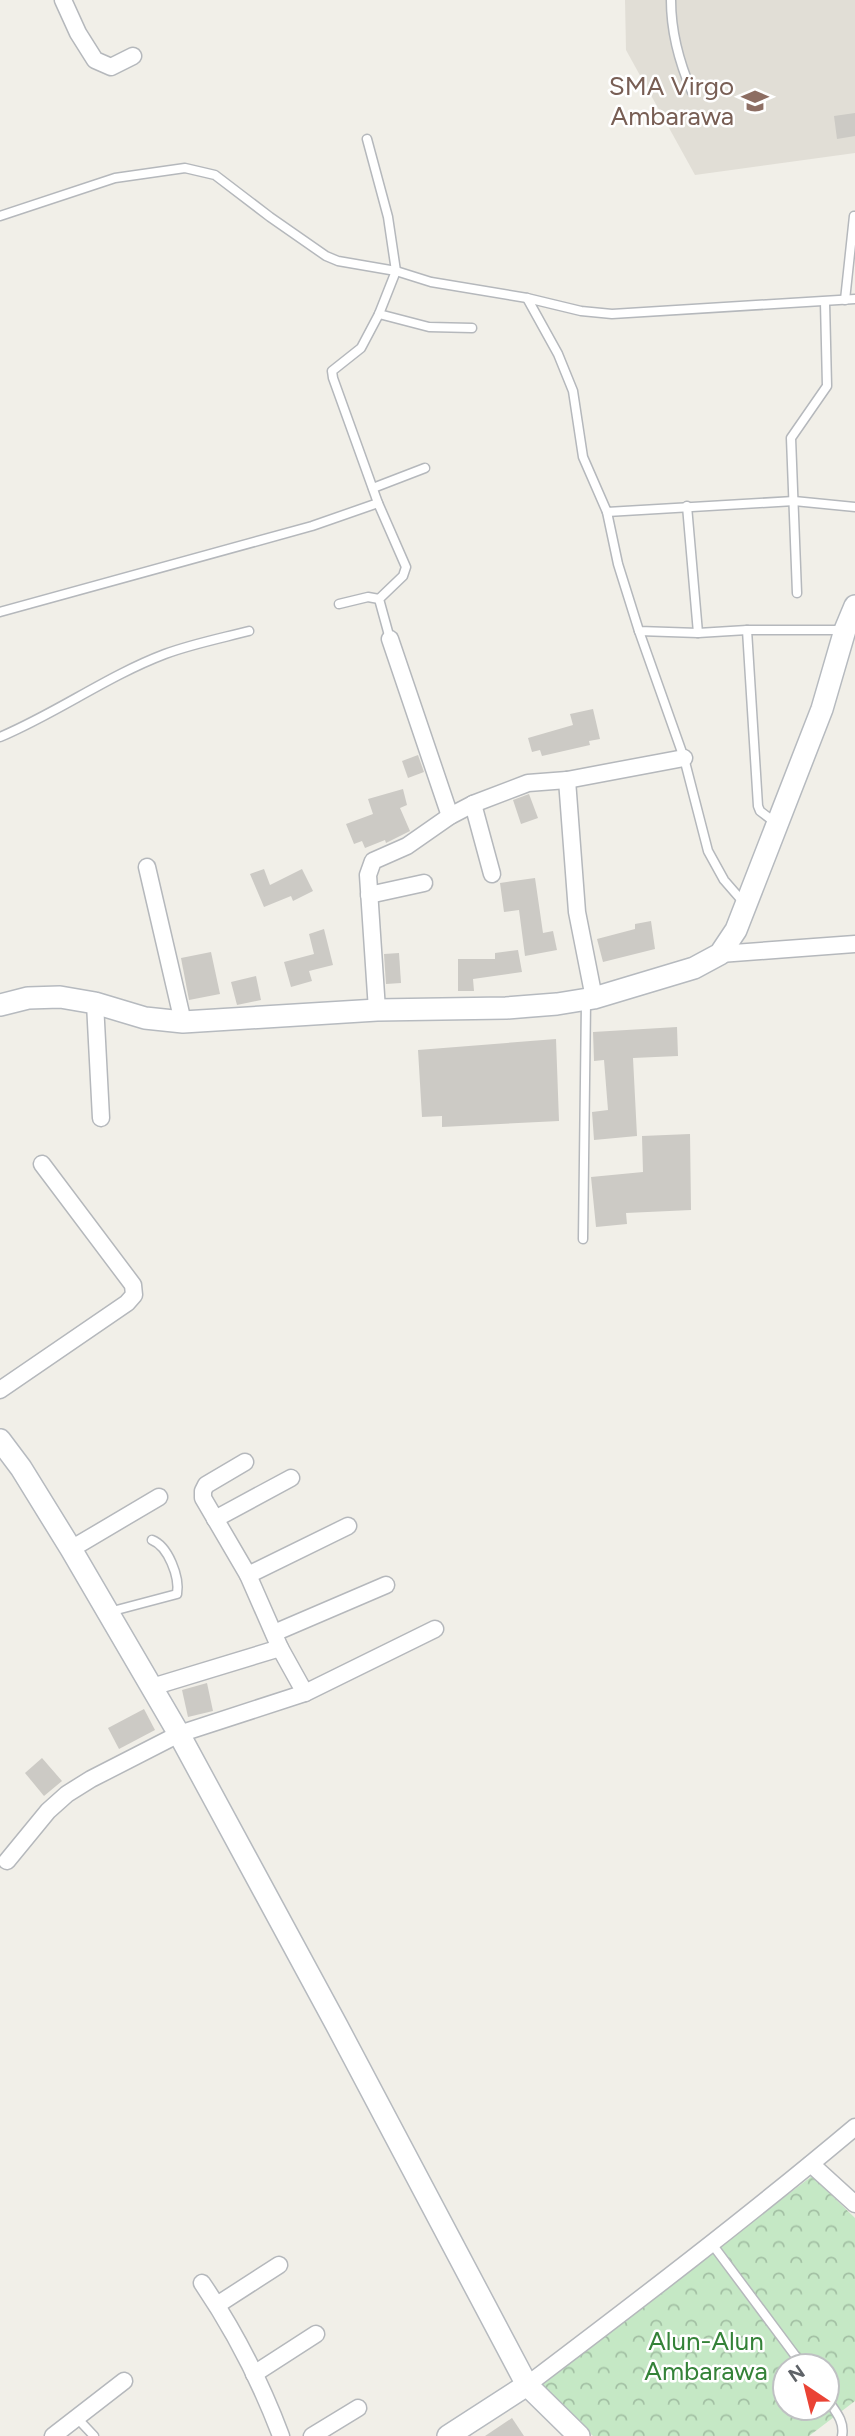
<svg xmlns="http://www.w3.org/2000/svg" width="855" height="2436" font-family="Figtree,sans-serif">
	<defs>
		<pattern id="forest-crowns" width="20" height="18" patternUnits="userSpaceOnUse" patternTransform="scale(1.75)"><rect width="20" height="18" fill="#c5e8c5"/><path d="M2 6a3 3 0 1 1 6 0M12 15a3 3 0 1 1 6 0" fill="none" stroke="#a3c0a4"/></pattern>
	</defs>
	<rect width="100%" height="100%" fill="#f1efe8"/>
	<!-- education -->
	<polygon fill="#e1ded6" points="625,0 855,0 855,153 695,175 626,50"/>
	<!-- forest -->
	<path fill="url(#forest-crowns)" fill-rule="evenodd" d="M 812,2176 L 855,2218 L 855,2401 L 809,2436 L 593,2436 L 539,2384 ZM 785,2366 L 827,2366 L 827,2408 L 785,2408 Z"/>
	<!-- building -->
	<g fill="#cccac5">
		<polygon points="855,113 855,136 837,139 834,116"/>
		<polygon points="593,709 600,739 589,741 590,745 542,756 540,750 532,752 528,738 573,725 570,714"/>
		<polygon points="418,755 424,772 408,778 402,761"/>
		<polygon points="403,789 407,805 400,808 410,831 386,843 385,840 365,848 362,841 354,844 346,824 373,814 368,799"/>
		<polygon points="529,794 538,818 521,824 513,800"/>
		<polygon points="264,869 270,885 302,869 313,891 293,901 291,896 264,907 250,874"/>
		<polygon points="535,878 543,933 553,931 557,950 525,956 519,910 504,912 500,883"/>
		<polygon points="651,921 655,949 603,962 597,939 635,929 635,924"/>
		<polygon points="324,929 333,965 309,971 312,981 291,987 284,962 314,954 309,934"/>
		<polygon points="518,950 522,972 473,979 474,991 458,991 458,959 495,959 495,953"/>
		<polygon points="211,952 220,994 189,1000 181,958"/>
		<polygon points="399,953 401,983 386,984 384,954"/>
		<polygon points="256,976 261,1000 237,1005 231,982"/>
		<polygon points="677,1027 678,1056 633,1058 637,1136 594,1140 592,1112 608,1110 604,1060 594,1061 593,1032"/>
		<polygon points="556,1039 559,1121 442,1127 442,1116 422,1117 418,1050"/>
		<polygon points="690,1134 691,1210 626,1213 627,1224 596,1227 591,1177 643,1172 642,1136"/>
		<polygon points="207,1683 213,1711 188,1717 182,1690"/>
		<polygon points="144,1709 155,1730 119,1749 108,1728"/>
		<polygon points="42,1758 62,1781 44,1796 25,1773"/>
		<polygon points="512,2418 524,2436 485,2436"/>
	</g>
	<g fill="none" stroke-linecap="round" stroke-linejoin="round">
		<!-- lane casing -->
		<g stroke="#b5b8bc" stroke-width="11">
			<g id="lane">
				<path d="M 671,0 C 671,33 679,62 692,92"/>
				<polyline points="367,139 388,217 396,271 379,314 361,348 332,371 333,378 378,503 406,567 403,576 379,599 390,639"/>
				<polyline points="0,216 115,178 185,168 215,175 270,217 326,256 338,261 396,271 431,282 527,298 581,311 612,314 855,299"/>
				<polyline points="527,298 558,354 573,391 583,457 607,512 794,501 855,507"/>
				<polyline points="845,300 854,216"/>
				<polyline points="379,314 429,327 472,328"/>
				<polyline points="373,488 425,468"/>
				<polyline points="687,506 698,633"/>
				<polyline points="607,512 618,564 639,631 698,633 747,630 842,630"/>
				<polyline points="797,593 791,438 827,386 825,302"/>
				<polyline points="339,604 368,597 379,599"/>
				<polyline points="0,612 312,526 378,503"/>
				<polyline points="747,630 758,806 760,811 777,824"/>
				<polyline points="639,631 684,758 708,851 724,880 744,903"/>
				<path d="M 0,737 C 57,713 107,676 165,654 C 192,644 222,638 249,631"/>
				<polyline points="583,1239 586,1002"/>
				<path d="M 109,1612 L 177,1594 C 180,1577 168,1546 152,1540"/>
				<polyline points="712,2244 803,2366"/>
				<path d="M 827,2399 C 835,2411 845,2421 842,2436"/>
				<polyline points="77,2418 94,2436"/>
			</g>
		</g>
		<!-- street casing -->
		<g stroke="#b5b8bc" stroke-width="19">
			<g id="street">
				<polyline points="63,0 78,33 95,60 111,67 133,56"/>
				<polyline points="390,639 450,816"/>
				<polyline points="567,780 577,912 594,998"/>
				<polyline points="473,804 492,874"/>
				<polyline points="147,867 183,1022"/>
				<polyline points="369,895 424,883"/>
				<polyline points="720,954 855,944"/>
				<polyline points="95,1003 101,1118"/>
				<polyline points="377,1010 368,875 373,861 407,846 450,816 473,804 528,783 567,780 684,758"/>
				<polyline points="0,1390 127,1303 134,1295 133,1285 42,1164"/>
				<polyline points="215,1519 291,1478"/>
				<polyline points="71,1549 159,1497"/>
				<polyline points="248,1575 348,1526"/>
				<polyline points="274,1633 386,1585"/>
				<polyline points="280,1648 305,1693"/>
				<polyline points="152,1687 280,1648 248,1575 203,1498 203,1491 206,1485 245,1462"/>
				<polyline points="7,1861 48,1811 67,1794 91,1779 179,1734 305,1693 435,1629"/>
				<polyline points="811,2164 855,2204"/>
				<path d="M 202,2283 C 234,2330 261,2383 281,2436"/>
				<polyline points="217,2305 279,2265"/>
				<polyline points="254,2374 316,2334"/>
				<path d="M 527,2385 C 638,2301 748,2217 855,2127"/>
				<polyline points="53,2436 124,2381"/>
				<polyline points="312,2436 358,2408"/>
			</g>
		</g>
		<!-- secondary casing -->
		<g stroke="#b6babf" stroke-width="24">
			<g id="secondary">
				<polyline points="0,1005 28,998 60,997 95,1003 145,1018 183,1022 377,1010 506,1008 557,1004 594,998 694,968 720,954 736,930 822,709 845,630 855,606"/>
				<polyline points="0,1440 21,1468 71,1549 179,1734 336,2024 527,2385 579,2436"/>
				<polyline points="448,2436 527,2385"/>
			</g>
		</g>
		<!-- lane -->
		<use href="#lane" stroke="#fff" stroke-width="8"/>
		<!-- street -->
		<use href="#street" stroke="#fff" stroke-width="16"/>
		<!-- secondary -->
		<use href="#secondary" stroke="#fff" stroke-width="21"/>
	</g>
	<!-- icons -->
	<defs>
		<g id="school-bare" transform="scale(2.1)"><path d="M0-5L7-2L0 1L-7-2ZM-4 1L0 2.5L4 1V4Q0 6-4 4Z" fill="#8d6e63" stroke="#fff" stroke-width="2.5" paint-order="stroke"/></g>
	</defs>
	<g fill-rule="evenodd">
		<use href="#school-bare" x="755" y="101"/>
	</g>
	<g text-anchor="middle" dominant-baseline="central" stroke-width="5" stroke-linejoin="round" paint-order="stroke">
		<!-- education labels -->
		<g font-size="26" fill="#785e54" stroke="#fff" text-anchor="end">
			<text x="734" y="86">SMA Virgo<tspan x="734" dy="30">Ambarawa</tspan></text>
		</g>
		<!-- park labels -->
		<g font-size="26" fill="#348238" stroke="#fff">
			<text x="706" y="2341">Alun-Alun<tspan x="706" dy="30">Ambarawa</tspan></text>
		</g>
	</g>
	<!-- north arrow -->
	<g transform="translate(806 2387) rotate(325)"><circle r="33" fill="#ffffff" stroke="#bfc1c3" stroke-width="2"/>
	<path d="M0-5L12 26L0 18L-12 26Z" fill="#ea4335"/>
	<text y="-10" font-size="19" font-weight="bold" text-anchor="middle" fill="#5f6368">N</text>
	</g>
</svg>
